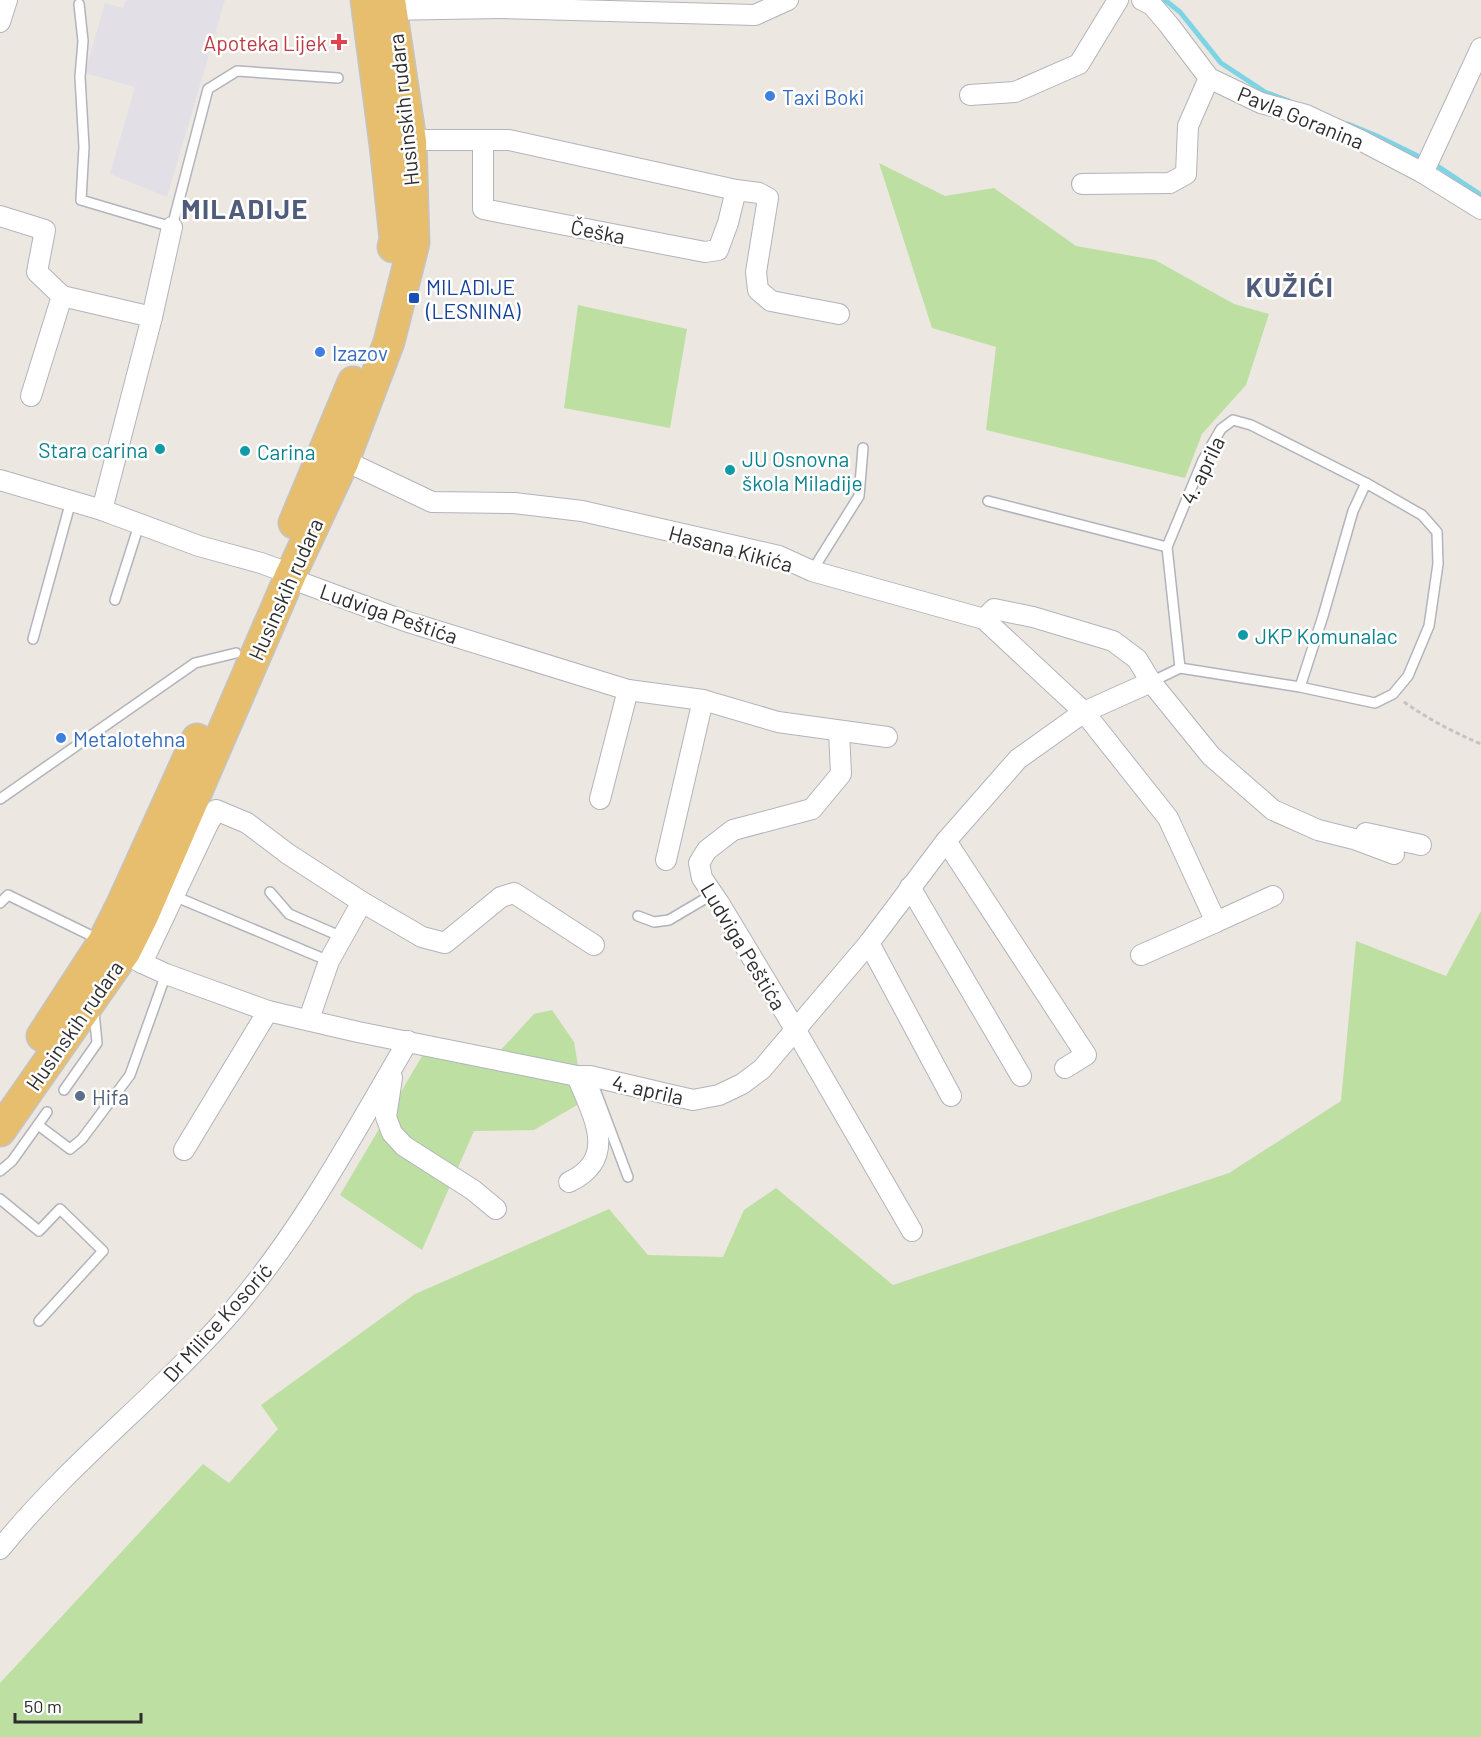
<svg xmlns="http://www.w3.org/2000/svg" width="1481" height="1737" font-family="Barlow,sans-serif">
	<rect width="100%" height="100%" fill="#ede7e1"/>
	<!-- industrial -->
	<polygon fill="#e2e0e6" points="126,0 225,0 167,197 110,174 135,87 85,73 105,3 123,8"/>
	<!-- green -->
	<g fill="#bddfa2">
		<polygon points="879,163 945,196 994,188 1076,246 1155,260 1234,304 1269,314 1246,385 1202,434 1185,478 986,430 996,347 932,328"/>
		<polygon points="578,305 687,329 670,428 564,408"/>
		<polygon points="1481,911 1481,1737 0,1737 0,1683 203,1464 229,1483 278,1429 261,1405 415,1294 609,1209 648,1255 723,1257 744,1210 776,1188 893,1285 1229,1173 1341,1101 1356,941 1446,976"/>
		<polygon points="552,1010 574,1042 584,1101 534,1130 474,1131 422,1250 340,1195 428,1046 498,1053 534,1014"/>
	</g>
	<g fill="none" stroke-linecap="round" stroke-linejoin="round">
		<!-- stream -->
		<g stroke="#7dd4e5" stroke-width="5">
			<polyline points="1165,0 1180,12 1221,63 1265,92 1289,101"/>
			<polyline points="1348,124 1377,136 1424,159"/>
			<polyline points="1433,163 1481,195"/>
		</g>
		<!-- lane casing -->
		<g stroke="#b1b4bc" stroke-width="12">
			<g id="lane">
				<polyline points="79,4 83,41 80,77 84,147 81,200 172,227 208,89 237,71 338,78"/>
				<polyline points="988,501 1167,547"/>
				<polyline points="812,571 859,496 863,448"/>
				<polyline points="115,600 139,525"/>
				<polyline points="33,639 71,501"/>
				<polyline points="1180,668 1167,547 1203,460 1221,429 1233,420 1251,425 1366,483"/>
				<polyline points="1151,682 1180,668 1300,687 1375,703 1393,694 1408,676 1429,626 1438,564 1437,532 1422,515 1366,483 1353,511 1323,616 1300,687"/>
				<polyline points="0,799 195,663 236,653"/>
				<polyline points="270,892 289,914 342,937"/>
				<polyline points="174,896 329,961"/>
				<polyline points="0,903 8,895 98,939"/>
				<polyline points="638,916 654,922 669,920 713,894"/>
				<polyline points="590,1076 628,1177"/>
				<polyline points="64,1090 97,1043 94,1012"/>
				<polyline points="38,1125 70,1149 82,1139 130,1075 166,974"/>
				<polyline points="0,1171 12,1161 47,1112"/>
				<polyline points="0,1199 39,1231 60,1209 103,1251 39,1321"/>
			</g>
		</g>
		<!-- street casing -->
		<g stroke="#b1b4bc" stroke-width="22">
			<g id="street">
				<polyline points="1142,0 1152,5 1169,25 1209,78 1261,103 1306,115 1362,141 1423,173 1481,209"/>
				<polyline points="500,8 755,15 788,0"/>
				<polyline points="381,10 500,8 510,4"/>
				<polyline points="0,22 7,0"/>
				<polyline points="970,95 1015,92 1079,64 1118,0"/>
				<polyline points="411,141 424,140 509,140 736,190 728,223 718,250 705,252 483,209 483,140"/>
				<polyline points="1423,173 1481,48"/>
				<polyline points="1082,184 1170,183 1186,174 1188,126 1209,78"/>
				<polyline points="736,190 759,193 768,198 756,272 758,290 771,301 839,314"/>
				<polyline points="0,216 45,230 37,272 62,296 152,317"/>
				<polyline points="31,396 62,296"/>
				<polyline points="343,463 354,465 432,502 514,503 582,511 779,556 812,571 984,619 1084,712 1168,818 1216,922 1141,955"/>
				<polyline points="0,480 102,510 199,546 261,563 291,574 300,582 405,621 628,690 703,700 778,722 887,737"/>
				<polyline points="102,510 152,317 172,227"/>
				<polyline points="984,619 994,609 1033,617 1113,641 1137,659 1151,682"/>
				<polyline points="839,731 841,774 812,809 733,830 707,850 699,863 702,878 719,903 795,1029 912,1231"/>
				<polyline points="600,799 628,690"/>
				<polyline points="1366,833 1421,845"/>
				<polyline points="946,841 1086,1055 1065,1068"/>
				<polyline points="666,860 703,700"/>
				<polyline points="910,887 1021,1076"/>
				<polyline points="1216,922 1273,896"/>
				<polyline points="869,943 951,1096"/>
				<polyline points="116,948 142,963 166,974 268,1011 358,1032 577,1076 590,1076 693,1100 719,1095 742,1084 762,1069 869,943 946,841 1018,759 1084,712 1151,682 1211,756 1273,810 1318,830 1354,839 1394,854"/>
				<polyline points="142,963 208,824 216,810 247,823 288,854 362,902 422,937 445,943 501,897 514,893 594,945"/>
				<polyline points="309,1019 329,961 362,902"/>
				<polyline points="392,1078 386,1117 392,1133 404,1146 473,1190 496,1209"/>
				<polyline points="184,1150 268,1011"/>
				<path d="M 569,1182 C 620,1158 592,1114 577,1076"/>
				<path d="M 0,1549 C 71,1461 162,1393 235,1308 C 304,1227 354,1133 408,1041"/>
			</g>
		</g>
		<!-- primary casing -->
		<g stroke="#c4c4c4" stroke-width="33">
			<g id="primary">
				<polyline points="366,0 385,145 395,239 393,247"/>
				<polyline points="294,523 353,382"/>
				<polyline points="42,1036 103,942 122,904 197,739"/>
				<polyline points="0,1131 125,952 143,916 291,574 343,463 389,342 414,243 411,141 390,0"/>
			</g>
		</g>
		<!-- path -->
		<path stroke="#c4c4c4" stroke-width="3" stroke-dasharray="4.5 3" stroke-linecap="butt" d="M 1404,702 C 1428,719 1453,732 1481,744"/>
		<!-- lane -->
		<use href="#lane" stroke="#fff" stroke-width="9"/>
		<!-- street -->
		<use href="#street" stroke="#fff" stroke-width="20"/>
		<!-- primary -->
		<use href="#primary" stroke="#e6be6d" stroke-width="30"/>
	</g>
	<!-- markers -->
	<path fill="#e0444e" stroke="#fff" stroke-width="2" d="M336 33h6v6h6v6h-6v6h-6v-6h-6v-6h6z"/>
	<g fill="#3f7fe0" stroke="#fff" stroke-width="2">
		<circle cx="770" cy="96" r="6"/>
		<circle cx="320" cy="352" r="6"/>
		<circle cx="61" cy="738" r="6"/>
	</g>
	<rect fill="#1a4fb4" stroke="#fff" stroke-width="2" x="408" y="292" width="12" height="12" rx="3"/>
	<g fill="#0f9aa8" stroke="#fff" stroke-width="2">
		<circle cx="160" cy="449" r="6"/>
		<circle cx="245" cy="451" r="6"/>
		<circle cx="730" cy="470" r="6"/>
		<circle cx="1243" cy="635" r="6"/>
	</g>
	<circle fill="#5c6f8a" stroke="#fff" stroke-width="2" cx="80" cy="1096" r="6"/>
	<g text-anchor="middle" dominant-baseline="central" stroke-width="5" stroke-linejoin="round" paint-order="stroke">
		<!-- health labels -->
		<g font-size="21" fill="#be3a42" stroke="#fff" text-anchor="end">
			<text x="327" y="42">Apoteka Lijek</text>
		</g>
		<!-- shop labels -->
		<g font-size="21" fill="#366cbe" stroke="#fff" text-anchor="start">
			<text x="782" y="96">Taxi Boki</text>
			<text x="332" y="352">Izazov</text>
			<text x="73" y="738">Metalotehna</text>
		</g>
		<!-- street labels -->
		<g font-size="21" fill="#2d2d2d" stroke="#fff">
			<text transform="translate(403 110) rotate(-96)">Husinskih rudara</text>
			<text transform="translate(1301 117) rotate(22)">Pavla Goranina</text>
			<text transform="translate(598 231) rotate(11)">Češka</text>
			<text transform="translate(1202 470) rotate(-64)">4. aprila</text>
			<text transform="translate(731 548) rotate(15)">Hasana Kikića</text>
			<text transform="translate(285 589) rotate(-66)">Husinskih rudara</text>
			<text transform="translate(389 613) rotate(19)">Ludviga Peštića</text>
			<text transform="translate(744 946) rotate(59)">Ludviga Peštića</text>
			<text transform="translate(74 1025) rotate(-55)">Husinskih rudara</text>
			<text transform="translate(648 1089) rotate(13)">4. aprila</text>
			<text transform="translate(217 1322) rotate(-48)">Dr Milice Kosorić</text>
		</g>
		<!-- transit labels -->
		<g font-size="21" fill="#164399" stroke="#fff" text-anchor="start">
			<text x="426" y="286">MILADIJE<tspan x="426" dy="24">(LESNINA)</tspan></text>
		</g>
		<!-- culture labels -->
		<g font-size="21" fill="#0d838f" stroke="#fff" text-anchor="start">
			<text x="148" y="449" text-anchor="end">Stara carina</text>
			<text x="257" y="451">Carina</text>
			<text x="742" y="458">JU Osnovna<tspan x="742" dy="24">škola Miladije</tspan></text>
			<text x="1255" y="635">JKP Komunalac</text>
		</g>
		<!-- service labels -->
		<g font-size="21" fill="#4e5e75" stroke="#fff" text-anchor="start">
			<text x="92" y="1096">Hifa</text>
		</g>
		<!-- district labels -->
		<g font-size="27" font-weight="bold" letter-spacing="1.5" fill="#505c7b" stroke="#fff">
			<text x="245" y="208">MILADIJE</text>
			<text x="1290" y="286">KUŽIĆI</text>
		</g>
	</g>
	<!-- scale -->
	<path d="M15 1713v9h126v-9" fill="none" stroke="#2d2d2d" stroke-width="3"/>
	<text x="24" y="1713" font-size="18" fill="#2d2d2d" stroke="#ffffff" stroke-width="4.5" paint-order="stroke">50 m</text>
</svg>
